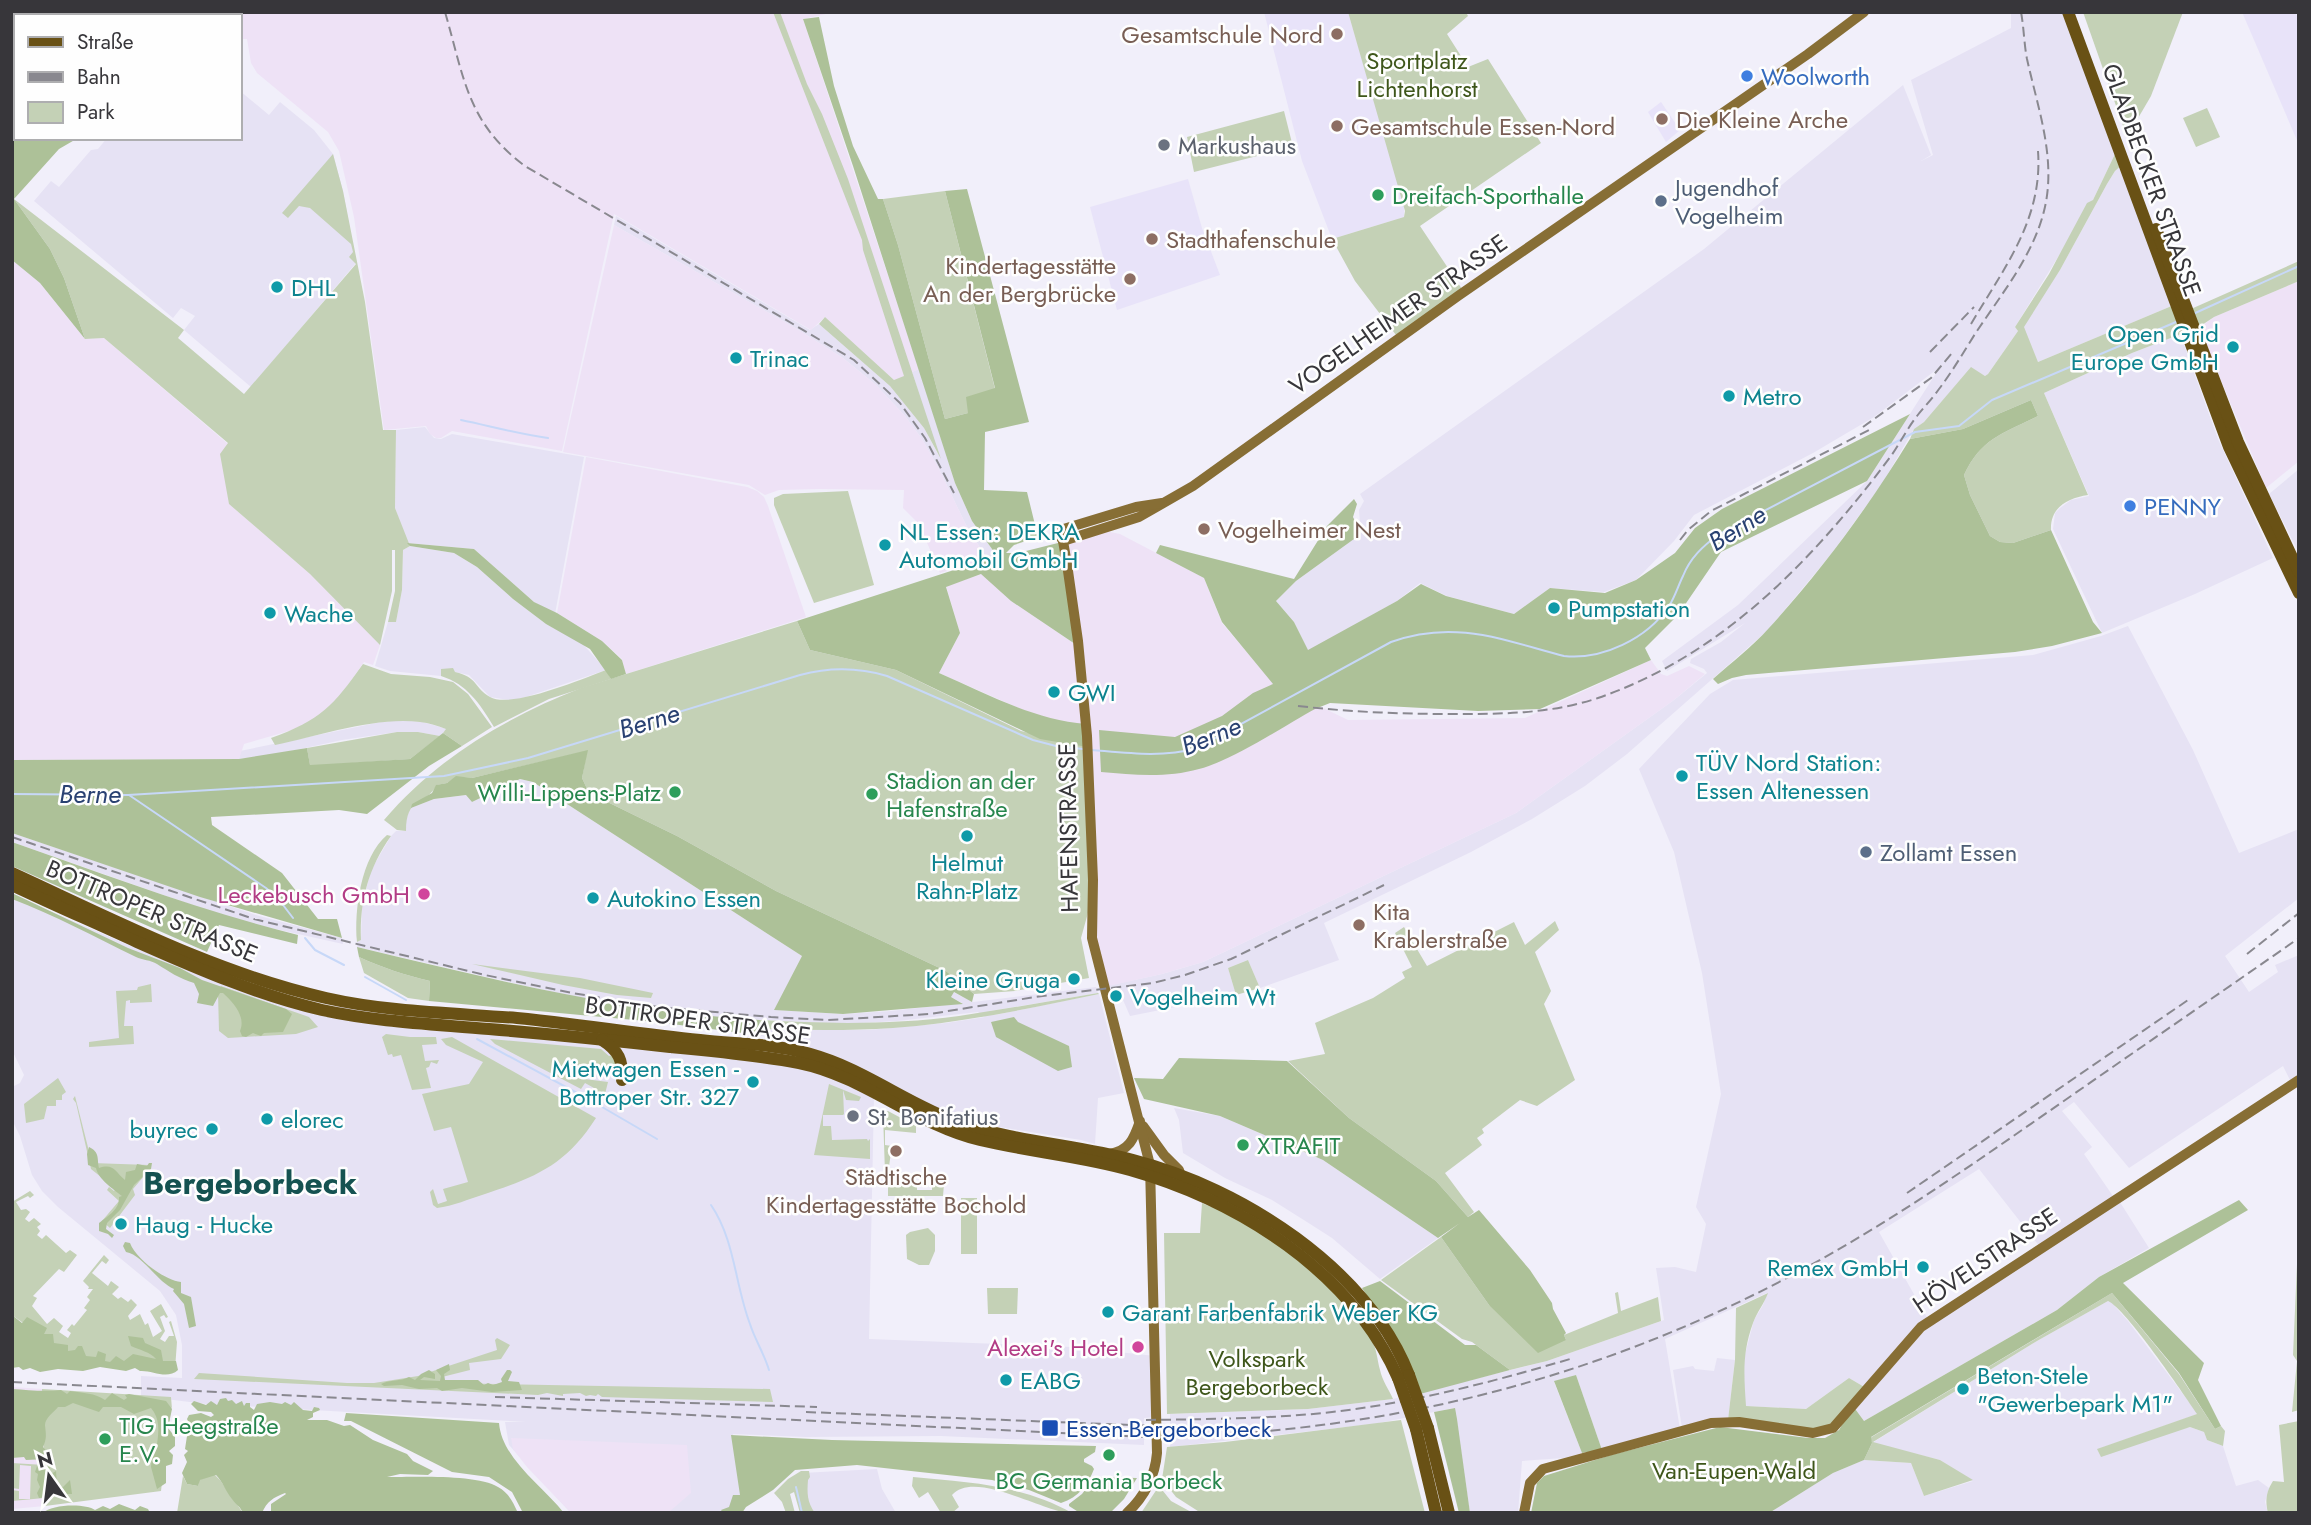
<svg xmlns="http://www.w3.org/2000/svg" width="2311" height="1525" font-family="Jost,sans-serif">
	<rect width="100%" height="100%" fill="#f1effa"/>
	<!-- built -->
	<g fill="#e6e2f4">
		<polygon points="2011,12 2064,12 2115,154 2093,200 2015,327 2018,331 1988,374 1985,376 1971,368 1924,422 1914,429 1882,484 1832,553 1768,630 1627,754 1585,786 1532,819 1471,852 1324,923 1339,960 1260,988 1248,960 1228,968 1236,995 1130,1016 1123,1000 1110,1004 1106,986 1162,974 1203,962 1516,813 1674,700 1707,673 1704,669 1690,663 1691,659 1721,642 1745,623 1667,671 1662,661 1738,605 1867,481 1940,367 1874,417 1813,453 1694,515 1674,541 1636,580 1604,592 1550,588 1514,614 1447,596 1420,583 1397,601 1308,651 1294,622 1276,601 1296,581 1354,539 1360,523 1359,510 1364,501 1360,494 1704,249 1903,85 1931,155 1921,161 1933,155 1911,80 2011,28"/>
		<polygon points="240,91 269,115 280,102 314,130 333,154 343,191 356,263 251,387 184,330 195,316 181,308 173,318 34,201 51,181 59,187 91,150 98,149 107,138 240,138"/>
		<polygon points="2123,164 2174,305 2038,362 2023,327 2060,270 2107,184 2115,171"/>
		<polygon points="616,216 810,330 819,324 890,386 924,428 938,454 912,372 919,369 955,483 972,521 997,556 987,559 966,525 938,467 922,439 905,416 876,385 843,358 797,329 614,225"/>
		<polygon points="2180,334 2218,439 2273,558 2195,594 2102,633 2053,529 2055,513 2060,508 2071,500 2089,496 2044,393 2132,353"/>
		<polygon points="425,427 434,438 441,439 452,434 584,457 555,614 534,602 474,549 407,543 395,508 396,430"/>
		<polygon points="2299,469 2299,553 2269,494"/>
		<polygon points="410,546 454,553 477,567 513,599 546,624 582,643 606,670 514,701 490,697 469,675 441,669 441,676 390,671 375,666 388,622 396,622 402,590 403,550"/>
		<polygon points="2128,626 2193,750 2239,853 2299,829 2299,898 2225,956 2249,992 2278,972 2275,965 2299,955 2299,1077 2291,1082 2283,1066 2129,1168 2074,1102 2062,1111 2092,1147 2084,1154 2115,1199 2040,1247 1979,1169 1879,1232 1929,1321 1866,1388 1849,1378 1806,1409 1745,1406 1743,1362 1754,1320 1763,1305 1767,1293 1665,1339 1680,1429 1602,1450 1576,1375 1554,1382 1582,1453 1564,1458 1522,1461 1518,1513 1470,1513 1454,1408 1374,1424 1170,1447 1170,1414 1308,1409 1393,1399 1547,1361 1664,1320 1656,1268 1675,1267 1696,1272 1706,1224 1696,1207 1721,1094 1702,973 1674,852 1639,769 1710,694 1733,680 2033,655 2101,636"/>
		<polygon points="400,720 423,722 447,729 440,736 418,732 397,732 342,740 273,755 239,759 240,751 381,722"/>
		<polygon points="520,779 533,782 802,956 775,1010 843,1014 891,1011 962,1003 951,997 953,992 973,1002 1096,987 1098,993 990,1011 995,1015 1099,994 1124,1093 1098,1098 1095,1144 1081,1140 987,1125 934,1110 831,1054 758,1035 759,1029 869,1030 946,1023 985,1017 978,1012 897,1021 844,1024 727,1018 672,1013 561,994 357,947 357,942 361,940 362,905 371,870 391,836 396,831 406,831 406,817 411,808 434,799 467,795 472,802"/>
		<polygon points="12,833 256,915 342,938 343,944 244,922 192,905 12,842"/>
		<polygon points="12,895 206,978 335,1009 334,1000 397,1018 795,1066 847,1084 874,1097 869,1339 1072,1347 1155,1356 1156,1417 1144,1418 1144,1445 941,1436 806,1437 733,1434 745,1504 734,1513 571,1513 509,1445 505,1422 526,1422 206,1404 141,1396 141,1376 182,1378 182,1345 176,1315 160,1291 58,1207 42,1191 32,1175 20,1136 12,1120 12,1087 20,1083 24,1075 12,1050"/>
		<polygon points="1174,1108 1220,1116 1323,1160 1438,1238 1380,1279 1332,1238 1307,1222 1272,1200 1225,1178 1183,1153 1179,1120"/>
		<polygon points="2118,1199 2149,1248 2099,1277 2057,1310 1864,1421 1853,1406 1908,1341"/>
		<polygon points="2108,1301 2112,1303 2128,1321 2198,1414 2098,1449 2190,1427 2204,1432 2207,1440 2223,1446 2236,1486 2258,1480 2269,1488 2265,1502 2268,1513 1769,1513 1833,1473 1864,1460 1911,1463 1924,1496 1973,1481 1940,1460 1872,1443 2037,1341"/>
		<polygon points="1717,1358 1735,1360 1728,1420 1682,1428 1673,1370 1693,1366 1695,1369 1714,1371"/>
		<polygon points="877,1469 882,1489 896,1513 811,1513 802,1473"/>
	</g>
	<!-- industrial -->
	<g fill="#eee2f6">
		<polygon points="228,12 835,12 803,19 919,369 905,375 900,379 894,380 825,317 811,330 614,214 562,451 452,431 441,438 436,438 430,434 426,426 384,430 354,217 339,151 328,132 257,73 251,63 247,39 242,39 240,35 240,16 230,16"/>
		<polygon points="614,225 797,329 843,358 876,385 905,416 922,439 938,467 966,525 987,559 940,573 919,524 903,508 904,490 819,489 779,490 765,495 749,485 563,452"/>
		<polygon points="12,260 40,283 85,339 104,338 228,444 229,504 310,574 380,645 373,665 364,662 338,699 318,717 296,729 244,744 239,759 12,760"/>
		<polygon points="2299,281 2299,461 2266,488 2199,328 2214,317"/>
		<polygon points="586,457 747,487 757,491 764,497 768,506 806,617 626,674 622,659 602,641 557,613"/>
		<polygon points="1105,531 1120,534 1204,578 1222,623 1274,684 1348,720 1525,718 1651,660 1661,674 1667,676 1689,666 1705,674 1674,700 1516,813 1203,962 1162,974 1104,987 1098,965 1087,725 1062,722 1030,713 939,673 960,633 946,586 982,574 1011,601 1078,646 1063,542"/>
		<polygon points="12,1387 42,1389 45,1506 12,1509"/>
		<polygon points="511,1438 687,1445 691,1493 668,1513 571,1513 527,1467 513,1449"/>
	</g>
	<!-- education -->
	<g fill="#e8e3f9">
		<polygon points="1264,12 1348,12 1404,203 1404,217 1332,239 1302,161"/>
		<polygon points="2242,12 2295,12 2299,20 2299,145"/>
		<polygon points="1661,102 1680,130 1666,142 1648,112"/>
		<polygon points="1188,179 1202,228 1220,275 1117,310 1090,207"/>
	</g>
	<!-- green -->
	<g fill="#c4d1b6">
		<polygon points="773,12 780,12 807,84 822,114 848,179 941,459 924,428 890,386 819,324 825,317 894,380 904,376 863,250 862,240"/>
		<polygon points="1348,12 1466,12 1468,16 1447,34 1468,67 1488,59 1541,143 1420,226 1462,289 1396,335 1355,281 1332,239 1404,217 1405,211"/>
		<polygon points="2083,12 2183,12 2151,96 2127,137"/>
		<polygon points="2207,108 2220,137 2196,147 2183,118"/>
		<polygon points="1284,111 1293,147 1194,172 1187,137"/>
		<polygon points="333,154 343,191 365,302 383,430 396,430 395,508 410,546 403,550 402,590 396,622 388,622 395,591 395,550 392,550 392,591 380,645 310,574 229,504 220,454 228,443 104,338 85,339 64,278 50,249 14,199 184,330 178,338 244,394 356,264 349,257 353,252 351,244 310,208 299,206 288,218 282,213"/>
		<path d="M 2115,154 L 2123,164 L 2115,171 L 2107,184 L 2060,270 L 2024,327 L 2038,362 L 2174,305 L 2191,309 L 2299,261 L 2299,281 L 2214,317 L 2199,327 L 2132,353 L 2044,393 L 2088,495 C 2068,498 2050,507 2051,530 L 2013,543 L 2000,542 L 1990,536 L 1970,495 L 1964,475 C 1981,438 2004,433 2038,416 L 2031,400 L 1963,429 L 1910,439 L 1914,429 L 1924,422 L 1971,367 L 1985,376 L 1988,374 L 2018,331 L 2015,327 L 2049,274 L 2087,203 L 2093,200 Z"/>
		<polygon points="945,191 995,389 968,413 945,419 898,245 883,199"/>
		<polygon points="848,491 874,585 814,603 774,505 774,498 783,494"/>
		<path d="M 797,621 L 810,650 L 896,670 L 1021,731 L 1087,747 L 1091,902 L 1081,938 L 1089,978 L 1015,991 L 974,994 L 946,971 L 776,891 L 677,836 L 589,793 L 582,778 L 587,751 L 472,778 L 456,777 L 447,783 L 437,785 C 424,807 406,796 406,831 L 397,830 L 384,820 C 437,758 505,718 581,688 Z"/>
		<path d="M 363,664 L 391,674 L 430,677 L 453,682 L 468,694 L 492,727 L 462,746 L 443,733 L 446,729 C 438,726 429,723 420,722 C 377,716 318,736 275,745 L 271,738 C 321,720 333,706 363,664 Z"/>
		<path d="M 453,668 L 455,672 C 478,677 474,688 490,697 C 511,709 582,679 606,670 L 611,679 L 549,699 L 494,727 C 480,704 467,684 441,676 L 441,669 Z"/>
		<polygon points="397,732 418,732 440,736 410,759 310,766 307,748"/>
		<path d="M 387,835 L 391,836 C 369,867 359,901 361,940 L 357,942 C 354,910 361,857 387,835 Z"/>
		<polygon points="1555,921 1559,930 1535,952 1551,991 1544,1004 1575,1080 1537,1106 1520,1100 1482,1129 1484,1133 1477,1138 1482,1145 1445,1173 1474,1212 1468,1217 1436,1181 1349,1118 1288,1061 1325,1054 1315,1023 1373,998 1405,978 1402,972 1412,967 1395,933 1404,927 1427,966 1514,922 1525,945"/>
		<path d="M 359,957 C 383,968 405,975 430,981 L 429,1001 L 408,998 L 364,973 Z"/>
		<polygon points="1248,960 1260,988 1236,995 1228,968"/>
		<polygon points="472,964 580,978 653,993 651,998 617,995 563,985"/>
		<polygon points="151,984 152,1002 130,1003 130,1000 126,1001 124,1026 133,1026 134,1044 89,1047 89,1042 119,1038 116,991 137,990 138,987"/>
		<polygon points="221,986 309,1017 318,1027 296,1034 228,1038 219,1031 218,993"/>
		<path d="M 1098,993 L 1099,994 C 1031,1008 962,1023 893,1028 C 848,1031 804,1030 759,1029 L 760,1020 C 826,1024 893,1025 959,1016 C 1005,1009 1051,1001 1098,993 Z"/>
		<polygon points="386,1034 410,1037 436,1037 437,1044 422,1045 425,1061 439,1060 437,1064 431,1062 429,1067 426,1068 431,1088 412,1090 401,1055 393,1057 392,1054 388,1055 382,1037"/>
		<path d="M 452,1037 L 596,1118 C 566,1165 536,1177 485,1194 C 469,1199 453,1206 437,1208 L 433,1205 L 430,1192 L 433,1189 L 438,1204 L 447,1201 L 443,1189 L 468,1182 L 451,1127 L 434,1131 L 422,1094 L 469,1084 L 483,1062 L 446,1045 L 441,1039 Z"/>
		<polygon points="490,1039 601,1049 609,1056 613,1055 618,1071 579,1064 577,1078 608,1082 604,1098 598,1100 591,1096 594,1088 585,1083 581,1089 495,1044"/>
		<polygon points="58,1078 66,1092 62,1095 62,1100 56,1100 56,1106 47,1106 44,1119 26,1123 24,1104"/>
		<polygon points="829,1084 861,1097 859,1101 846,1100 843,1090 844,1114 843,1115 823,1115 823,1126 831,1126 832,1140 867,1139 868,1141 870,1139 870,1159 814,1155"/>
		<polygon points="75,1096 92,1163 149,1165 150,1169 133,1189 135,1195 110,1228 102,1221 119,1201 107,1190 109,1187 114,1191 116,1189 91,1169 76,1103 73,1099"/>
		<polygon points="888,1111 916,1126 916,1133 885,1130 885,1145 892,1146 889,1166 893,1175 885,1173 883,1114"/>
		<polygon points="932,1181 942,1181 944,1184 943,1196 888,1196 888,1182 917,1182 917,1190 932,1190"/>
		<polygon points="30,1191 34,1195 30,1198 28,1196 16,1202 21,1210 26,1209 30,1212 25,1219 29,1222 34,1218 41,1224 37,1227 40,1231 37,1235 42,1239 46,1235 66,1253 70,1250 77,1255 64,1272 59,1269 33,1296 37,1298 32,1306 47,1324 54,1318 63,1326 59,1332 68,1338 71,1333 67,1330 72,1324 74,1326 87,1310 84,1308 90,1300 87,1297 93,1289 88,1289 89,1287 83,1281 104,1255 109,1260 106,1264 102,1261 92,1273 108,1286 111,1281 119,1287 112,1294 118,1299 121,1297 128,1302 131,1299 137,1305 128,1316 130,1320 140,1314 145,1325 148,1323 153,1337 162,1331 150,1311 161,1304 168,1317 166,1318 164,1315 160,1317 165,1331 160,1339 165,1342 169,1336 174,1336 169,1322 171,1321 177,1342 175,1369 113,1365 61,1350 12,1315 12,1202"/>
		<rect x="961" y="1198" width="16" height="56"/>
		<path d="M 1202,1203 C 1212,1208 1222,1209 1232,1214 C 1286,1242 1338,1287 1371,1339 C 1377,1349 1377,1359 1380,1370 C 1382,1380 1389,1390 1393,1399 L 1308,1409 L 1167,1414 L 1164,1233 L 1200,1233 Z"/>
		<polygon points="2299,1219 2299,1410 2292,1412 2297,1361 2293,1355"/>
		<polygon points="928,1228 935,1235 935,1251 929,1265 919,1265 907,1259 906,1235 910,1232"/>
		<polygon points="1441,1237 1489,1305 1566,1340 1564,1335 1618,1313 1615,1293 1618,1292 1621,1311 1658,1297 1661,1321 1547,1361 1510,1370 1472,1342 1462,1339 1381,1280"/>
		<polygon points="987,1288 1018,1288 1017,1314 988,1314"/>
		<path d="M 1768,1293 C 1764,1304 1757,1312 1753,1323 C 1742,1353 1744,1375 1746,1406 L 1806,1409 L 1849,1378 L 1866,1388 L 1835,1425 L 1822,1431 L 1728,1420 L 1735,1360 L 1736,1308 Z"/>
		<path d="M 2112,1293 L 2179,1374 L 2215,1429 L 2221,1426 L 2225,1431 L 2223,1446 L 2207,1440 L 2204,1432 L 2190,1427 L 2101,1457 L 2097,1449 L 2197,1414 C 2183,1393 2126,1309 2108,1301 L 2037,1341 L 1873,1442 L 1940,1460 L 1973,1480 L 1924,1496 L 1911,1463 L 1864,1460 L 1872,1443 L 1870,1438 Z"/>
		<polygon points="497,1338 510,1345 501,1359 469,1363 470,1370 442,1377 444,1383 770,1389 773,1402 602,1397 598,1394 596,1396 590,1395 586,1396 580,1393 563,1394 563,1396 547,1393 538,1395 194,1379 199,1373 347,1383 374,1383 418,1376 497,1350 495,1340"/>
		<polygon points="42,1389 171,1397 172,1409 171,1407 161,1491 45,1506 44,1498 12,1501 12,1490 19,1491 19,1499 30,1499 31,1466 20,1465 19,1489 12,1488 12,1463 44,1465"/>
		<polygon points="1401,1420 1425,1513 1201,1513 1176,1497 1162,1479 1167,1447 1225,1442"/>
		<path d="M 2299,1421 L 2299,1513 L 2268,1513 C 2265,1501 2266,1492 2273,1481 L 2284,1482 L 2279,1425 Z"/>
		<path d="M 801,1471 L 809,1471 L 810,1477 L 808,1480 C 807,1493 807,1502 815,1513 L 800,1513 L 794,1492 L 790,1494 L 795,1513 L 786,1513 L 782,1502 L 774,1493 L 788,1479 Z"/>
		<polygon points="214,1474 220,1480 243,1513 177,1513 183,1476 187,1484 198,1486 199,1480"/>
		<path d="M 913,1477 C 968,1482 1023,1485 1072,1513 C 1044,1513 975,1469 952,1495 L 959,1507 L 952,1513 L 941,1513 L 928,1492 L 919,1498 L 912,1486 Z"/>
		<polygon points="1159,1486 1171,1501 1193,1513 1141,1513"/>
	</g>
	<!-- forest -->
	<g fill="#adc198">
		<polygon points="18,12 228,12 230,16 16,16 16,138 78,138 59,149 14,199 50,249 64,278 85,339 40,283 12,260 12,19"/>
		<path d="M 819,17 L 834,86 L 853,146 L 878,199 L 883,199 L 898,245 L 945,419 L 968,413 L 966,397 L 995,388 L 945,191 L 967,189 L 1029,422 L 985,432 L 984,490 L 1027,492 L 1038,537 L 1014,545 L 1006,553 L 1018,553 L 1062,542 L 1078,646 L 1011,601 L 981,574 L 946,587 L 960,633 L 939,673 C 987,694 1034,720 1086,724 L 1087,747 L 1040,739 L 896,670 L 810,650 L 797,621 L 997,556 L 972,521 L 955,483 L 853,166 L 803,19 Z"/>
		<path d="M 2031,400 L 2038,416 C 2004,433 1981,438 1964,475 L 1970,495 L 1990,536 L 2000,542 L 2013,543 L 2051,530 L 2093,622 L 2102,633 L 2052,646 L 2015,652 L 1746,675 L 1732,678 L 1718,684 L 1713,679 C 1732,662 1752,647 1769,628 C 1822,570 1869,506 1910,439 L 1963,429 Z"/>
		<path d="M 1910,414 L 1867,481 L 1721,552 L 1678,615 L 1645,648 L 1651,660 L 1540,709 L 1478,711 L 1330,703 L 1315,709 C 1282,727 1234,760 1199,769 C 1167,778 1134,775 1101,772 L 1099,730 L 1175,737 L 1222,716 L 1253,693 L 1273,684 L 1222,622 L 1204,578 L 1156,553 L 1160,545 L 1294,579 L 1327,526 L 1354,499 L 1357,504 L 1353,517 L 1358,527 L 1354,539 L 1296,581 L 1276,601 L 1294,622 L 1308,650 L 1397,601 L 1421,584 L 1446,596 L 1514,614 L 1550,588 L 1605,593 L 1636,580 L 1675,553 L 1695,528 L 1722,509 Z"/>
		<polygon points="407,543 474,549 534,602 557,613 602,641 622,660 626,674 611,679 590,649 546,624 513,599 477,567 454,553 410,546"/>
		<polygon points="443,733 462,746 429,766 367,814 339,810 211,817 212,825 282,873 318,919 337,919 342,938 200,897 12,833 12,760 239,759 307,748 310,765 410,759"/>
		<polygon points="588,750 582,778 589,793 677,836 776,891 946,971 974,994 972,1002 954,992 951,997 963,1004 843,1014 774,1010 802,956 533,782 520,779 472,802 466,795 434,799 411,808 412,804 432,793 436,785 447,783 456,776 472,778"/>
		<path d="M 12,842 C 107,875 201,911 298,935 L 297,944 L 219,925 L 207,952 L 12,866 Z"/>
		<path d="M 12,893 L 128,948 L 180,968 L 202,980 L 286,1009 L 292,1014 L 283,1032 L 264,1033 L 261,1036 L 253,1033 L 246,1037 L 242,1036 L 240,1031 C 246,1017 234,1003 223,993 L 220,993 L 213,1006 L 197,1003 L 199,994 L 194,983 C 180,979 168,971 157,964 C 151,960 142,960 136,957 C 95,937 54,915 12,899 Z"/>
		<path d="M 357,947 C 491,979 623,1012 760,1020 L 758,1035 L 656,1022 L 429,1001 L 430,981 C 405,975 383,968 359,957 Z"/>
		<polygon points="1014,1017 1018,1022 1069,1046 1072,1067 1058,1071 996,1037 991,1022"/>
		<polygon points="1179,1058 1287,1061 1349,1118 1436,1181 1468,1217 1479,1210 1530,1270 1552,1303 1553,1309 1566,1333 1564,1335 1566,1340 1538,1353 1489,1305 1441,1237 1460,1223 1438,1238 1323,1160 1220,1116 1144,1099 1134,1078 1163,1079"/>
		<path d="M 89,1147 C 100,1152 97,1159 99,1168 C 114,1163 115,1172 125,1180 L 126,1172 L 135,1170 L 137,1164 L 147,1166 L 149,1163 L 152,1163 L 151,1169 L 134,1185 L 120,1210 L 107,1223 L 106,1229 L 114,1235 L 112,1238 L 108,1234 L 99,1231 L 99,1223 C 108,1216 120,1209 119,1197 L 122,1196 C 113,1189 98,1179 96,1168 L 88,1165 L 87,1154 Z"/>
		<polygon points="2239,1200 2248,1210 2123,1283 2204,1363 2198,1380 2221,1426 2215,1429 2179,1373 2112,1293 1871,1437 1872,1443 1864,1460 1833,1473 1769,1513 1531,1513 1537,1483 1544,1476 1611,1455 1720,1427 1808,1438 1825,1438 1839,1430 1853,1406 1864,1421 2057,1310 2099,1277"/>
		<path d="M 125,1242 L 130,1243 C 136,1259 164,1280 181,1282 L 181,1293 L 191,1297 L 196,1326 L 189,1328 L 184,1304 L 173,1291 L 174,1289 C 156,1281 143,1255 126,1252 L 123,1246 Z"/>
		<polygon points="1380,1281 1465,1345 1476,1345 1510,1370 1420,1394 1388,1327 1362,1288"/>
		<path d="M 12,1315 L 22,1323 L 27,1317 L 47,1328 L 44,1334 L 53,1334 L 54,1343 L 68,1345 L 68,1351 L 75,1350 L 78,1346 L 82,1346 L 86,1356 L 96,1357 L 98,1351 L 106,1354 L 105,1361 L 110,1362 L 116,1356 L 124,1361 L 133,1354 L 156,1359 C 150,1352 140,1350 131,1346 L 128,1336 L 143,1338 L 145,1343 L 161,1350 L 163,1361 L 176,1361 L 178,1370 C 167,1380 152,1370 140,1371 L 135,1368 L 126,1371 L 100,1367 L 83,1371 L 58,1369 L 40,1372 L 30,1368 L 23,1370 L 19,1367 L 12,1368 Z"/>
		<path d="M 449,1364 L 450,1370 L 444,1374 L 445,1380 L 478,1380 L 484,1385 L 488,1383 L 493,1385 L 502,1382 L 501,1379 L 507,1370 L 510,1370 L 512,1372 L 508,1381 L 519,1382 L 522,1390 L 492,1392 L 462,1388 L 442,1391 L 437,1388 L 419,1389 L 402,1385 L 384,1386 L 381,1384 C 391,1379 400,1382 409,1377 L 415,1380 L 421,1374 L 429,1370 L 435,1374 L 435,1379 L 424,1377 L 420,1380 L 440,1381 L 441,1376 L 436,1370 Z"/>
		<polygon points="1576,1375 1602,1450 1582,1453 1554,1381"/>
		<path d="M 12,1389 C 28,1390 45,1392 61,1390 L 67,1394 L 70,1391 C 83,1393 95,1393 105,1400 L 112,1393 L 124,1400 L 127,1398 L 125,1395 L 129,1394 L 166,1401 L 172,1409 L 168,1428 L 175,1437 L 175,1446 L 169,1451 L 173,1455 L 172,1464 L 166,1466 L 166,1483 L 157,1489 L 151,1467 L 152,1454 L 150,1449 L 157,1444 C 159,1432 160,1418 151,1408 L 134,1414 L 121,1407 L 103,1407 L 99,1412 L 73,1403 L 65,1407 L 58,1407 C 54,1412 45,1418 45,1425 C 46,1435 47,1438 43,1447 L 49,1454 L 48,1459 L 26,1460 L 24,1457 L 12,1458 Z"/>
		<path d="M 226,1398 L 228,1401 L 232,1400 L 236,1404 L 242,1401 L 244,1406 L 246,1403 L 250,1403 L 250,1407 L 254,1410 L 257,1404 L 270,1402 L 282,1404 L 285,1402 L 291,1405 L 294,1402 L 303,1410 L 312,1411 L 314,1407 L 319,1408 L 320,1410 L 313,1413 L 313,1417 L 307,1420 L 327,1420 L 344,1426 L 350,1425 L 373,1440 L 407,1454 L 413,1461 L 433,1471 L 428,1475 L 400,1474 L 387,1477 C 413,1477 478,1474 498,1487 C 509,1493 513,1502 518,1513 L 271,1513 L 271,1504 L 286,1494 L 285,1493 C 273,1498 267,1501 262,1513 L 243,1513 C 240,1506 236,1505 232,1499 C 226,1492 223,1482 216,1475 L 200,1480 L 198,1486 L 187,1484 L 182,1473 L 187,1462 L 184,1455 L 188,1451 L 185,1449 L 187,1436 L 193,1434 L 187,1419 L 189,1415 L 201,1413 L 211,1417 L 214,1415 L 211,1412 L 198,1411 L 191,1404 L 194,1401 L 206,1405 L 211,1401 L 217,1405 L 220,1399 Z"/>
		<polygon points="1455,1408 1457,1419 1470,1513 1459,1513 1434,1412"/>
		<path d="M 346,1413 L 499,1423 C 502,1459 542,1485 564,1513 L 523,1513 L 512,1492 L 489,1477 L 452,1472 L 351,1421 L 344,1421 Z"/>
		<path d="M 731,1435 L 832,1440 L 1096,1446 L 1095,1452 L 1084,1459 L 1084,1462 L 1092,1466 L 1094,1469 C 1088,1485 1079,1497 1061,1503 L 1029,1490 L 992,1480 L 857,1465 L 795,1470 L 773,1490 L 746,1507 L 742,1513 L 723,1513 L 721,1510 L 729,1507 L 733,1495 L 740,1495 Z"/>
		<polygon points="37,1466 50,1467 48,1472 51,1474 56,1471 57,1485 63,1487 70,1480 72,1494 52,1494 48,1497 39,1498 37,1493 40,1487 37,1480 38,1474 35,1472"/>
		<polygon points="1095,1477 1099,1477 1137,1478 1124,1499 1110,1513 1080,1513 1069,1506 1069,1504 1082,1494"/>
		<path d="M 119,1504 L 135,1510 L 140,1506 L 148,1509 L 150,1513 L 43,1513 C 51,1504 86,1503 95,1510 L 103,1506 L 110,1509 Z"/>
	</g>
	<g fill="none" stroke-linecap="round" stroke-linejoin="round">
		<!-- stream -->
		<g stroke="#c7d8f8" stroke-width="2">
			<polyline points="2193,314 2299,266"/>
			<path d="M 461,420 C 490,426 519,434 548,438"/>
			<path d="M 1092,750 C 1127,753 1162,758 1197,748 L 1391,642 C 1454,619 1503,640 1564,656 C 1602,660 1647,639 1669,606 C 1675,597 1678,586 1683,576 C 1690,558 1703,546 1718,535 L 1915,432 L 1959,426 L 1992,400 L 2176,322"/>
			<path d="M 12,794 L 128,795 L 444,776 L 528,758 L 800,675 C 830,667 857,667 887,676 L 1033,740 L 1056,746 L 1083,749"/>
			<polyline points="129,795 266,888 280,901 293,918"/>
			<polyline points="305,938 315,950 344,965"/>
			<polyline points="365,977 406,1000"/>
			<polyline points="477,1039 590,1100 657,1139"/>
			<path d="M 711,1205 C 735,1240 735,1285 750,1324 C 755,1340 764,1353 769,1370"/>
			<polyline points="796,1487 802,1513"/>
		</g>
		<!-- secondary -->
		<g stroke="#876e35" stroke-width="10">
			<polyline points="1063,541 1139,517 1193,486 1458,296 1808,54 1864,12"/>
			<polyline points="1143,1126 1164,1155 1179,1170 1181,1176"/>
			<path d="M 1109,1154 C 1129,1151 1134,1139 1140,1121"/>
			<path d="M 1127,1513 C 1144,1497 1155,1477 1157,1453 L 1150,1165 L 1092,938 L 1093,880 L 1087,736 L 1078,641 L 1067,564 L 1063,541 L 1057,531 L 1136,507 L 1162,503"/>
			<polyline points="1524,1513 1530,1483 1543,1469 1711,1423 1739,1422 1813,1433 1833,1428 1921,1327 2299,1080"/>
		</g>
		<!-- primary -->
		<g stroke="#695115" stroke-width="12">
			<polyline points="2068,12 2229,447 2299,593"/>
			<polyline points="2156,229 2238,442 2299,572"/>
			<path d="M 12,873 C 114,920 216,973 326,998 C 388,1012 453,1013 517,1018 C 578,1024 639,1034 700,1040 C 723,1043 746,1043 769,1046 C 796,1049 825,1057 850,1069 C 887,1086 922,1110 960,1123 C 1016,1142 1077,1145 1133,1160 C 1242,1188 1367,1268 1409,1375"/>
			<path d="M 12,885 C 54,905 96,923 137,942 C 198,969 258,995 322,1010 C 378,1022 433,1024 489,1029 C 549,1034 610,1040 670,1047 C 713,1051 757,1055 799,1063 C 864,1076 916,1125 980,1140 C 1030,1152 1081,1156 1130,1170 C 1239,1201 1351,1271 1398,1378"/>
			<path d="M 602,1040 C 619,1051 623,1060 622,1080"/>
			<polyline points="1428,1428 1449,1513"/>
			<polyline points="1416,1429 1436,1513"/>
		</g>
		<!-- rail -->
		<g stroke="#89888f" stroke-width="2" stroke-dasharray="10 5" stroke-linecap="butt">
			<path d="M 445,12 C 464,77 467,123 525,166 L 854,360 L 900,403 L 925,438 L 954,493"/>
			<path d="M 1971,324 C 2004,268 2043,219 2038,151"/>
			<polyline points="1930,352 1974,307"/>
			<polyline points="1863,427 1931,378 1952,353"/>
			<polyline points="1680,540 1688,530 1711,511 1873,428"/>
			<path d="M 1298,706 C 1350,712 1400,714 1452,714 C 1502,714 1550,714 1598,698 C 1723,655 1814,559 1891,456 C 1900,443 1907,429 1917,416 C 1924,407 1932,399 1939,389 C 1952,372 1963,353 1975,334 C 2000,296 2033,256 2044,211 C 2057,160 2038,109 2027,59 C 2024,44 2024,28 2021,12"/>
			<polyline points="12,837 254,919 485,975 572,993 658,1007 771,1017 828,1020 930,1014 1035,997 1153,983 1185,975 1231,959 1384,885"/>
			<polyline points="2247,954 2299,913"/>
			<polyline points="1907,1193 2191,998"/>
			<path d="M 12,1382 L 1144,1437 C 1390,1435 1620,1375 1834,1252 C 1916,1205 1993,1150 2071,1096 C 2147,1043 2223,991 2299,938"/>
			<polyline points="495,1397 817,1407"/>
			<polyline points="806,1412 1156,1426"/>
			<path d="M 1146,1420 C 1208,1419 1270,1419 1332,1412 C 1412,1403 1492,1382 1570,1359"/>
		</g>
		<!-- primary-bridge -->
		<g stroke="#695115" stroke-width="12">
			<polyline points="1409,1375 1428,1428"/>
			<polyline points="1398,1378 1416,1429"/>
		</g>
	</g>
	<!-- markers -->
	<g fill="#8d6e63" stroke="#fefefe" stroke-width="2.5">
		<circle cx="1337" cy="34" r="7"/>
		<circle cx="1662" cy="119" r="7"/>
		<circle cx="1337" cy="126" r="7"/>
		<circle cx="1152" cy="239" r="7"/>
		<circle cx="1130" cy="279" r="7"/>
		<circle cx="1204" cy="529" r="7"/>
		<circle cx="1359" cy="925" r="7"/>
		<circle cx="896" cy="1151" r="7"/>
	</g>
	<g fill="#3f7fe0" stroke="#fefefe" stroke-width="2.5">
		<circle cx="1747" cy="76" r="7"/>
		<circle cx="2130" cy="506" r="7"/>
	</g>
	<g fill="#6b7280" stroke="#fefefe" stroke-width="2.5">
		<circle cx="1164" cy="145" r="7"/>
		<circle cx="853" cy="1116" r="7"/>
	</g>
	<g fill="#2e9e5b" stroke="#fefefe" stroke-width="2.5">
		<circle cx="1378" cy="195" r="7"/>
		<circle cx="675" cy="792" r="7"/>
		<circle cx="872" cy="794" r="7"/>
		<circle cx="1243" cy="1145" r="7"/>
		<circle cx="105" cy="1439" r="7"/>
		<circle cx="1109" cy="1455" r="7"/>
	</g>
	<g fill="#5c6f8a" stroke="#fefefe" stroke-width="2.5">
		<circle cx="1661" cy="201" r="7"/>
		<circle cx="1866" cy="852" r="7"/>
	</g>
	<g fill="#0f9aa8" stroke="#fefefe" stroke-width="2.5">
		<circle cx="277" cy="287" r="7"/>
		<circle cx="2233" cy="347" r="7"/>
		<circle cx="736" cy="358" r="7"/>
		<circle cx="1729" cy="396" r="7"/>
		<circle cx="885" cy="545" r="7"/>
		<circle cx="1554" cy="608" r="7"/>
		<circle cx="270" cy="613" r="7"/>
		<circle cx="1054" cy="692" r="7"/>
		<circle cx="1682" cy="776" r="7"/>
		<circle cx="967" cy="836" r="7"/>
		<circle cx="593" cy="898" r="7"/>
		<circle cx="1074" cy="979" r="7"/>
		<circle cx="1116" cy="996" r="7"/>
		<circle cx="753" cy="1082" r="7"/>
		<circle cx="267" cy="1119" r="7"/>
		<circle cx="212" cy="1129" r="7"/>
		<circle cx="121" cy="1224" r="7"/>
		<circle cx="1923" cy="1267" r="7"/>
		<circle cx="1108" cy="1312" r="7"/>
		<circle cx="1006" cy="1380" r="7"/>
		<circle cx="1963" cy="1389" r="7"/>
	</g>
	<g fill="#d1479c" stroke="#fefefe" stroke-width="2.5">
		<circle cx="424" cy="894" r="7"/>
		<circle cx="1138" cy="1347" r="7"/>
	</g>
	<rect fill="#1a4fb4" stroke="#fefefe" stroke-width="2.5" x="1041" y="1419" width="18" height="18" rx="3.5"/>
	<g text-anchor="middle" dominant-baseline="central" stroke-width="5" stroke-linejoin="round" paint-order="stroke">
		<!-- education labels -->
		<g font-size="24" fill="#785e54" stroke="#fefefe" text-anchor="start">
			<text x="1323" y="34" text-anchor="end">Gesamtschule Nord</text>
			<text x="1676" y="119">Die Kleine Arche</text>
			<text x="1351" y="126">Gesamtschule Essen-Nord</text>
			<text x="1166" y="239">Stadthafenschule</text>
			<text x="1116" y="265" text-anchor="end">Kindertagesstätte<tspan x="1116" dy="28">An der Bergbrücke</tspan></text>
			<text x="1218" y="529">Vogelheimer Nest</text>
			<text x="1373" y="911">Kita<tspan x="1373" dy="28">Krablerstraße</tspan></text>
			<text x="896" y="1176" text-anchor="middle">Städtische<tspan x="896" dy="28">Kindertagesstätte Bochold</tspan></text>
		</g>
		<!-- park labels -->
		<g font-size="24" fill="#3e561a" stroke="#fefefe">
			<text x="1417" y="60">Sportplatz<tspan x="1417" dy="28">Lichtenhorst</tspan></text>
			<text x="1257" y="1358">Volkspark<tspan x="1257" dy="28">Bergeborbeck</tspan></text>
			<text x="1734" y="1470">Van-Eupen-Wald</text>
		</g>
		<!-- shop labels -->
		<g font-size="24" fill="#366cbe" stroke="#fefefe" text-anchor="start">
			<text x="1761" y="76">Woolworth</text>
			<text x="2144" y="506">PENNY</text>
		</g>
		<!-- worship labels -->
		<g font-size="24" fill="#5b616d" stroke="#fefefe" text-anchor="start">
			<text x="1178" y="145">Markushaus</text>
			<text x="867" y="1116">St. Bonifatius</text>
		</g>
		<!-- street labels -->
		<g font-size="24" fill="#37363a" stroke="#fefefe">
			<text transform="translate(2152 180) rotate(70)">GLADBECKER STRASSE</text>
			<text transform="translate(1398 314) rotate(-35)">VOGELHEIMER STRASSE</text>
			<text transform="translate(1068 828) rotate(-91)">HAFENSTRASSE</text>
			<text transform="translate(152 911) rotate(23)">BOTTROPER STRASSE</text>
			<text transform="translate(698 1020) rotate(8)">BOTTROPER STRASSE</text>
			<text transform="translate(1985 1260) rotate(-34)">HÖVELSTRASSE</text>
		</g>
		<!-- service labels -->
		<g font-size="24" fill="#4e5e75" stroke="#fefefe" text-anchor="start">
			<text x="1675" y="187">Jugendhof<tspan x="1675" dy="28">Vogelheim</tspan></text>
			<text x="1880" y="852">Zollamt Essen</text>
		</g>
		<!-- leisure labels -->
		<g font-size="24" fill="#27864d" stroke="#fefefe" text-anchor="start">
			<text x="1392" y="195">Dreifach-Sporthalle</text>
			<text x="886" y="780">Stadion an der<tspan x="886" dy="28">Hafenstraße</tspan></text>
			<text x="661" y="792" text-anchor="end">Willi-Lippens-Platz</text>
			<text x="1257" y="1145">XTRAFIT</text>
			<text x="119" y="1425">TIG Heegstraße<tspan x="119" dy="28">E.V.</tspan></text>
			<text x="1109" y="1480" text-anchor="middle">BC Germania Borbeck</text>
		</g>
		<!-- culture labels -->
		<g font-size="24" fill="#0d838f" stroke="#fefefe" text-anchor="start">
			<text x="291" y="287">DHL</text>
			<text x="2219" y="333" text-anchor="end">Open Grid<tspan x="2219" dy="28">Europe GmbH</tspan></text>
			<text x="750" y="358">Trinac</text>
			<text x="1743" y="396">Metro</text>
			<text x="899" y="531">NL Essen: DEKRA<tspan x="899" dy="28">Automobil GmbH</tspan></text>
			<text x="1568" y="608">Pumpstation</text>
			<text x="284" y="613">Wache</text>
			<text x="1068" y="692">GWI</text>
			<text x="1696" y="762">TÜV Nord Station:<tspan x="1696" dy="28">Essen Altenessen</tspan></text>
			<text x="967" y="862" text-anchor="middle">Helmut<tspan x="967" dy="28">Rahn-Platz</tspan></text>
			<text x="607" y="898">Autokino Essen</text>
			<text x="1060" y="979" text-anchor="end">Kleine Gruga</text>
			<text x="1130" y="996">Vogelheim Wt</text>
			<text x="739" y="1068" text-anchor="end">Mietwagen Essen -<tspan x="739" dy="28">Bottroper Str. 327</tspan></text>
			<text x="281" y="1119">elorec</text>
			<text x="198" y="1129" text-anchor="end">buyrec</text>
			<text x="135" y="1224">Haug - Hucke</text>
			<text x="1909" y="1267" text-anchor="end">Remex GmbH</text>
			<text x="1122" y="1312">Garant Farbenfabrik Weber KG</text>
			<text x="1977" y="1375">Beton-Stele<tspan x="1977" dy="28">"Gewerbepark M1"</tspan></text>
			<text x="1020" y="1380">EABG</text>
		</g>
		<!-- hotel labels -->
		<g font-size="24" fill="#b23c85" stroke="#fefefe" text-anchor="end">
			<text x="410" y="894">Leckebusch GmbH</text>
			<text x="1124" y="1347">Alexei's Hotel</text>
		</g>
		<!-- transit labels -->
		<g font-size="24" fill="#164399" stroke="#fefefe" text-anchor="start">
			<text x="1066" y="1428">Essen-Bergeborbeck</text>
		</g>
		<!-- water labels -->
		<g font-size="26" font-style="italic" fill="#294172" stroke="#fefefe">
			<text transform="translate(1737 528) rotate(-32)">Berne</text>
			<text transform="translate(649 721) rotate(-17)">Berne</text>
			<text transform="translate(1211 736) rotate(-22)">Berne</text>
			<text x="90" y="794">Berne</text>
		</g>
		<!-- district labels -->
		<g font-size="32" font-weight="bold" fill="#155251" stroke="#fefefe">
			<text x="250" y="1183">Bergeborbeck</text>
		</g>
	</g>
	<!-- border -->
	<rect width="2311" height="1525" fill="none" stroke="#37363a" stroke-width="28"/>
	<!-- legend -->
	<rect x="14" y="14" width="228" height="126" fill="#fefefe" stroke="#aeaeb0" stroke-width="2"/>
	<rect x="28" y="37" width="35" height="10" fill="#695115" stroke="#aeaeb0" stroke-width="2"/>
	<text x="77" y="49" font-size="21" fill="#37363a">Straße</text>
	<rect x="28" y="72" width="35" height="10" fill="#89888f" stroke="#aeaeb0" stroke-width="2"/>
	<text x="77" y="84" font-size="21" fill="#37363a">Bahn</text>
	<rect x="28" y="102" width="35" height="21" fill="#c4d1b6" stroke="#aeaeb0" stroke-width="2"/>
	<text x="77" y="119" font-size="21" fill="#37363a">Park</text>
	<!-- north arrow -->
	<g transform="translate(49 1476) rotate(346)" stroke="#fefefe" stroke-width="5" paint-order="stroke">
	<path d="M0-5L12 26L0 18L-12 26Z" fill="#37363a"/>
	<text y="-10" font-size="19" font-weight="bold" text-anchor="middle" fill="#37363a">N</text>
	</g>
</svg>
